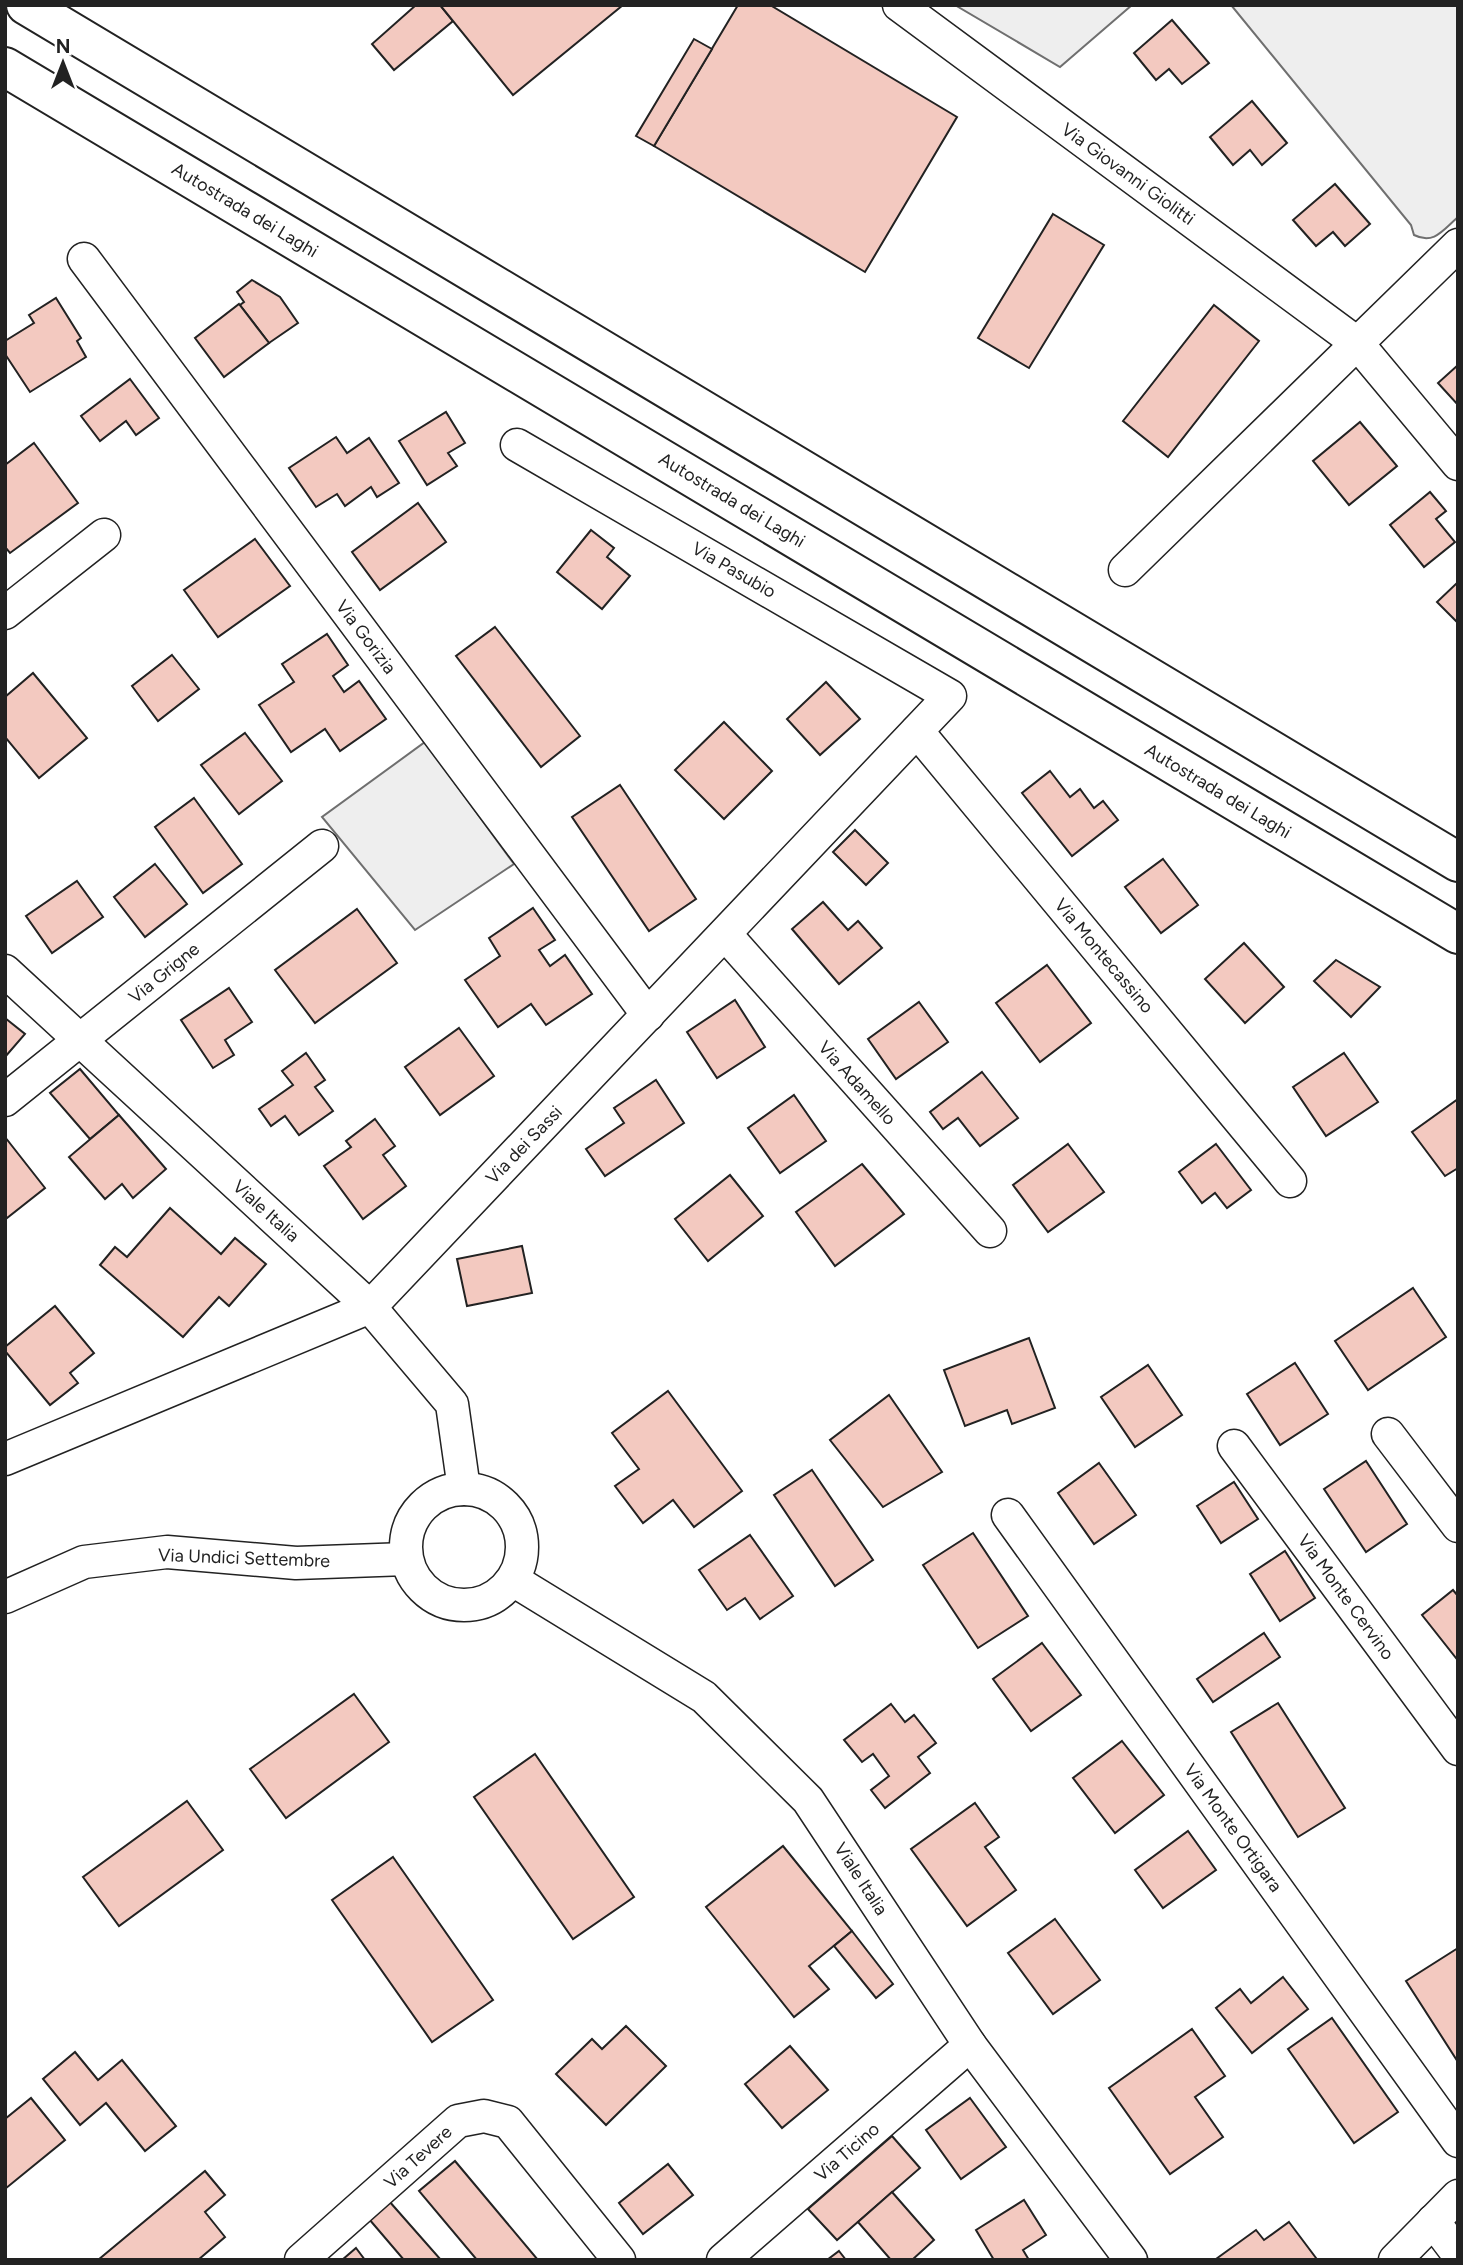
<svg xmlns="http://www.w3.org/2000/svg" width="1463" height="2265" font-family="Figtree,sans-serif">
	<rect width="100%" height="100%" fill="#fff"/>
	<!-- green -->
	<g fill="#eee" stroke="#6f6f6f" stroke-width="2">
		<polygon points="955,5 1132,5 1060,67"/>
		<path d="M 1231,5 L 1458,5 L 1458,217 C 1443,230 1434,245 1414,235 L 1411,225 Z"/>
		<polygon points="425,742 514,864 415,930 322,817"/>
	</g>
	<!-- building -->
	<g fill="#f3c9c0" stroke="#222" stroke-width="2">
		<polygon points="416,5 440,5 453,21 394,70 372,44"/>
		<polygon points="440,5 623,5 513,95"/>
		<polygon points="738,5 770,5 957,117 865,272 654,146"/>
		<polygon points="1172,20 1209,63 1182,84 1169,69 1156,80 1134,53"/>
		<polygon points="694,39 712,49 654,146 636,136"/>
		<polygon points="1252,101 1287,143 1262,165 1250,150 1233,165 1210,137"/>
		<polygon points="1335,184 1370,224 1345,246 1333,232 1316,246 1293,220"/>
		<polygon points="1053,214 1104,245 1029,368 978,338"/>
		<polygon points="252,280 280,297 298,323 269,343 240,305 244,302 237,292"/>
		<polygon points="56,298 81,338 77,341 86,357 30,392 5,354 5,341 34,323 29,315"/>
		<polygon points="239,304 269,343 224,377 195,338"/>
		<polygon points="1214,305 1259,341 1168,457 1123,421"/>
		<polygon points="1458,365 1458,405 1438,383"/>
		<polygon points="130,379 159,418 136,435 126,421 100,441 81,416"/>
		<polygon points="446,412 465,443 448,453 457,466 427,485 399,441"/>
		<polygon points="1360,422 1397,466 1349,505 1313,461"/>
		<polygon points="336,437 347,453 369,438 399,483 377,497 371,487 345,506 337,494 316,507 289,468"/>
		<polygon points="34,443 78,503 10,553 5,547 5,465"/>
		<polygon points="1430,492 1446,511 1436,519 1455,542 1424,567 1390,525"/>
		<polygon points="418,503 446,542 380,590 352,552"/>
		<polygon points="591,530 614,548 607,557 630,576 602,609 557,572"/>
		<polygon points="255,539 290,586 218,637 184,590"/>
		<polygon points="1458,582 1458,623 1437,602"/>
		<polygon points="495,627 580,736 541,767 456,656"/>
		<polygon points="327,634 348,665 333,676 344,692 359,681 386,719 340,751 325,729 291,752 259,705 294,682 282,664"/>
		<polygon points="172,655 199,689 158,721 132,686"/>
		<polygon points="33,673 87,738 39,778 5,737 5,697"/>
		<polygon points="826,682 860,719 820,755 787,719"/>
		<polygon points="724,722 772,771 724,819 675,770"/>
		<polygon points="245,733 282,781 239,814 201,765"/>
		<polygon points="1050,771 1070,797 1080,789 1094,808 1103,801 1118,820 1072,856 1022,793"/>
		<polygon points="620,785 696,899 649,931 572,817"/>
		<polygon points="194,798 242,864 203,893 155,827"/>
		<polygon points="855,830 888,863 866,885 833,852"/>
		<polygon points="1163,859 1198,905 1161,933 1125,887"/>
		<polygon points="155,864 187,904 145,937 114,897"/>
		<polygon points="77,881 103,917 52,953 26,916"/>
		<polygon points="823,902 848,930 858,921 882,948 839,984 792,929"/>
		<polygon points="533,908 555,940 539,950 550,966 565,955 592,994 546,1025 531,1004 498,1027 465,980 500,956 489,938"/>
		<polygon points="357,909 397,963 315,1023 275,970"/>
		<polygon points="1244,943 1284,987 1245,1023 1205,979"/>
		<polygon points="1336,960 1380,987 1351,1017 1314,981"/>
		<polygon points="1047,965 1091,1023 1040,1062 996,1003"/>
		<polygon points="229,988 252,1022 225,1040 234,1055 213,1068 181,1020"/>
		<polygon points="735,1000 765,1047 717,1078 687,1032"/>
		<polygon points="919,1002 948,1042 896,1079 868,1039"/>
		<polygon points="5,1018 25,1034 5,1057"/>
		<polygon points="459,1028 494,1076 440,1115 405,1067"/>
		<polygon points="306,1053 325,1080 315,1087 333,1111 299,1135 285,1116 271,1126 259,1109 293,1085 282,1071"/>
		<polygon points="1344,1053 1378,1102 1326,1136 1293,1087"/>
		<polygon points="80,1069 119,1115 90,1139 50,1093"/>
		<polygon points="982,1072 1018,1118 980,1146 958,1118 943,1129 930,1112"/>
		<polygon points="656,1080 684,1123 605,1176 586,1149 624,1123 614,1108"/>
		<polygon points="794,1095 826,1141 780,1173 748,1128"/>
		<polygon points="1458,1099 1458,1168 1445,1176 1412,1132"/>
		<polygon points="119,1115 166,1169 133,1198 122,1184 105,1199 69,1157"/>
		<polygon points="375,1119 395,1146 383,1155 406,1186 363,1219 324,1166 351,1147 346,1141"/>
		<polygon points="5,1137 45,1188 7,1218 5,1215"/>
		<polygon points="1068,1144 1104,1192 1048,1232 1013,1185"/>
		<polygon points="1216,1144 1251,1190 1227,1208 1215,1193 1202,1203 1179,1172"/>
		<polygon points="862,1164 904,1214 835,1266 796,1212"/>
		<polygon points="730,1175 763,1216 708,1261 675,1219"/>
		<polygon points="170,1208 221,1254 235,1238 266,1264 229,1306 219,1297 183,1337 100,1265 115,1247 127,1257"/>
		<polygon points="522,1246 532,1293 467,1306 457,1259"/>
		<polygon points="1413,1288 1446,1337 1368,1390 1335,1341"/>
		<polygon points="55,1306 94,1353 70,1373 78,1383 50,1405 5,1351 5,1347"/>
		<polygon points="1029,1338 1055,1408 1012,1424 1007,1410 965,1426 944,1370"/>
		<polygon points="1295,1363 1328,1414 1280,1445 1247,1394"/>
		<polygon points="1148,1365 1182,1415 1135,1447 1101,1397"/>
		<polygon points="668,1391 742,1491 694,1527 673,1500 643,1523 615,1486 639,1469 612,1433"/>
		<polygon points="889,1395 942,1472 883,1507 830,1440"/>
		<polygon points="1366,1461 1407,1524 1366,1552 1324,1489"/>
		<polygon points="1099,1463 1136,1515 1094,1544 1058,1493"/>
		<polygon points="812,1470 873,1560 835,1586 774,1495"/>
		<polygon points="1234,1482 1258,1519 1221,1543 1197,1506"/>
		<polygon points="973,1533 1028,1616 978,1648 923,1565"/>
		<polygon points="750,1535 793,1596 760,1619 745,1598 727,1610 699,1570"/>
		<polygon points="1285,1551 1315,1598 1280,1621 1250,1574"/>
		<polygon points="1453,1590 1458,1596 1458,1656 1456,1658 1422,1615"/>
		<polygon points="1264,1633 1280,1657 1213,1702 1197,1679"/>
		<polygon points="1042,1643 1081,1695 1031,1731 993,1679"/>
		<polygon points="354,1694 389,1742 286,1818 250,1769"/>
		<polygon points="1278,1703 1345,1808 1298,1837 1231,1732"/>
		<polygon points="891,1704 905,1722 914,1715 936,1743 918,1757 930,1773 885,1808 871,1790 889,1776 873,1754 862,1762 844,1740"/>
		<polygon points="1122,1741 1164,1795 1115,1833 1073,1778"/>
		<polygon points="535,1754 634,1897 573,1939 474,1797"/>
		<polygon points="187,1801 223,1850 119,1926 83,1877"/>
		<polygon points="975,1803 999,1837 985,1847 1016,1890 967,1926 911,1849"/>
		<polygon points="1188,1831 1216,1870 1163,1908 1135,1870"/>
		<polygon points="783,1846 852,1931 809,1966 829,1989 794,2017 706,1907"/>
		<polygon points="393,1857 493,2000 432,2042 332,1900"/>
		<polygon points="1055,1919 1100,1980 1053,2014 1008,1953"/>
		<polygon points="852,1931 893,1984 876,1998 834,1946"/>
		<polygon points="1458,1948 1458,2062 1406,1981"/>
		<polygon points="1283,1977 1308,2009 1252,2053 1216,2008 1240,1989 1251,2003"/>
		<polygon points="1332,2018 1398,2112 1354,2143 1288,2049"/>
		<polygon points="626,2026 666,2066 606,2125 556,2074 592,2039 602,2049"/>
		<polygon points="1192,2029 1225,2076 1195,2097 1223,2137 1170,2174 1109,2088"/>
		<polygon points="790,2046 828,2090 782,2128 745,2084"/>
		<polygon points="75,2052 98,2080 122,2060 176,2126 145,2151 106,2103 80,2125 43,2079"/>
		<polygon points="31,2098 65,2140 5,2189 5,2119"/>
		<polygon points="970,2098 1006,2147 961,2179 926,2130"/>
		<polygon points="892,2136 920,2168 837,2240 808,2209"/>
		<polygon points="455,2161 538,2260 477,2260 419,2191"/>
		<polygon points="668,2164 693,2195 643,2234 619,2203"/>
		<polygon points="205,2171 225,2195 205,2212 225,2237 198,2260 98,2260"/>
		<polygon points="892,2192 934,2240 912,2260 891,2260 858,2222"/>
		<polygon points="1024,2200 1046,2235 1023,2250 1029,2260 994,2260 976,2230"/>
		<polygon points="389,2201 441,2260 404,2260 369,2219"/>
		<polygon points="1289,2222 1316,2258 1313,2260 1216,2259 1256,2230 1264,2240"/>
		<polygon points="356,2248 365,2260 342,2260"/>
		<polygon points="839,2251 846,2260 827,2260"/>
	</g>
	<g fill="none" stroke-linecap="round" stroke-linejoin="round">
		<!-- minor casing -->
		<g stroke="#222" stroke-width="35">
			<g id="minor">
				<polyline points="899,5 1357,343 1458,464"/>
				<polyline points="84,259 648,1015"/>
				<polyline points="1125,570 1458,245"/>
				<polyline points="5,613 104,535"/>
				<polyline points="917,731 1290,1181"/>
				<polyline points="725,934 990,1231"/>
				<polyline points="5,971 370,1307 452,1404 464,1489"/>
				<polyline points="5,1100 322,846"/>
				<polyline points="1388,1434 1458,1526"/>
				<polyline points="1234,1446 1458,1749"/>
				<polyline points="5,1459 370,1307 950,696 517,445"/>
				<circle cx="464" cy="1547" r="58"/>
				<polyline points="1008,1515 1458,2141"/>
				<polyline points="513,1580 704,1697 808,1800 970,2045 1131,2260"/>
				<polyline points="5,1597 84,1562 167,1552 296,1563 406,1559"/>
				<polyline points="1433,2221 1458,2254"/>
				<polyline points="301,2260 458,2121 484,2116 508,2122 619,2260"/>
				<polyline points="723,2260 970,2045"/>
				<polyline points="1395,2260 1458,2196"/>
			</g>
		</g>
		<!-- motorway casing -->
		<g stroke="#222" stroke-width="42">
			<g id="motorway">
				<polyline points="26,5 1458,862"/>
				<polyline points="5,67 1458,934"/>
			</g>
		</g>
		<!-- minor -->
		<use href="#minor" stroke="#fff" stroke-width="32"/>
		<!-- motorway -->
		<use href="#motorway" stroke="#fff" stroke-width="38"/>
	</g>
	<g text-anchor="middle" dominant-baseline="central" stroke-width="5" stroke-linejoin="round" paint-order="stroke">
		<!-- street labels -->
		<g font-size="18" fill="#222" stroke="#fff">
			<text transform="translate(1128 174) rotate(36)">Via Giovanni Giolitti</text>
			<text transform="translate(245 210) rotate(31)">Autostrada dei Laghi</text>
			<text transform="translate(732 500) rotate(31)">Autostrada dei Laghi</text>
			<text transform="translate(734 570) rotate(30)">Via Pasubio</text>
			<text transform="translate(366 637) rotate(53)">Via Gorizia</text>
			<text transform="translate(1218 791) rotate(31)">Autostrada dei Laghi</text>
			<text transform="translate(1104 956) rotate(50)">Via Montecassino</text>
			<text transform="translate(164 973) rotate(-39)">Via Grigne</text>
			<text transform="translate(857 1083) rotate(48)">Via Adamello</text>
			<text transform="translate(524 1145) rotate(-46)">Via dei Sassi</text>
			<text transform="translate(266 1211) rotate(42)">Viale Italia</text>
			<text transform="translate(244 1558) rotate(2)">Via Undici Settembre</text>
			<text transform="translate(1346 1597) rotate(54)">Via Monte Cervino</text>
			<text transform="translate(1233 1828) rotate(54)">Via Monte Ortigara</text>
			<text transform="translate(861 1879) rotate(57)">Viale Italia</text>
			<text transform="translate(847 2152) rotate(-41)">Via Ticino</text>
			<text transform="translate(418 2157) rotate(-42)">Via Tevere</text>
		</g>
	</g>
	<!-- border -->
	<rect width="1463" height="2265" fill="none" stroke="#222222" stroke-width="14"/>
	<!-- north arrow -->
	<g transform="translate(63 63)" stroke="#ffffff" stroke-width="5" paint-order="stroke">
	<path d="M0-5L12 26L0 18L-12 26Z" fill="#222222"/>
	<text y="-10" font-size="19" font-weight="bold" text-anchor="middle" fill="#222222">N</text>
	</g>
</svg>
